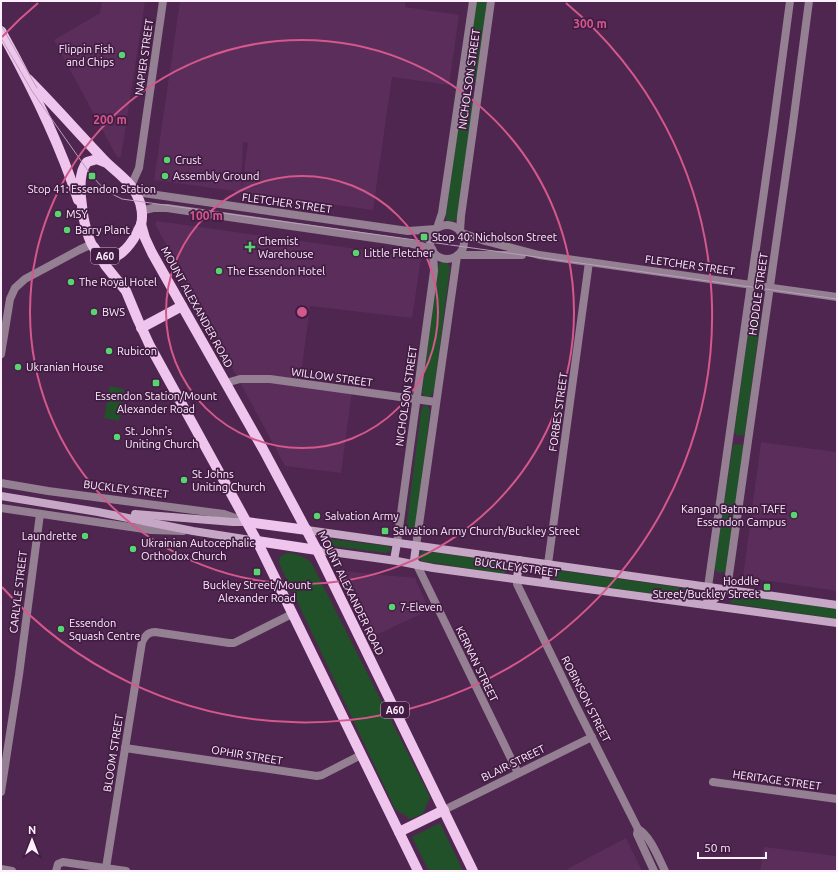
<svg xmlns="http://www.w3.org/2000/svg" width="838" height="872" font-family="Ubuntu,sans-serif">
	<rect width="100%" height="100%" fill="#4e264f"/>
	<!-- built -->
	<g fill="#5b2d5b" fill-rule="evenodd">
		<polygon points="102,1 145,1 121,157 117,157 54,40 100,13"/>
		<path d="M 180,1 L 405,1 L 405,7 L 459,15 L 449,85 L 392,77 L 373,210 L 154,180 ZM 243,142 L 248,143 L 242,187 L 241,186 Z"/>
		<polygon points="157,221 421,258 412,318 310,306 300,383 352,391 341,473 285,466 155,224"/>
		<polygon points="761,442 837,452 837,591 743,577"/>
		<polygon points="342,571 415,578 429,610 372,637"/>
		<polygon points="626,838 642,871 568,871 567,869"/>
		<polygon points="764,847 837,856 837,871 760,871"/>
	</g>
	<!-- grass -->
	<g fill="#205128">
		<polygon points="476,1 487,1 477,80 475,82 470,83 465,78"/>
		<polygon points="466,98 471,99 473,104 457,219 454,221 449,222 446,219 446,213 461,103"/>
		<polygon points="443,262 447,262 450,268 434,391 430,397 425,397 422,393 438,267 440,263"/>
		<polygon points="755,311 759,312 761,316 745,433 743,436 737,435 734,432 751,313"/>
		<polygon points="110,386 124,389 119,421 104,418"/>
		<polygon points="427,405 430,411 416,531 406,530 421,412 423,406"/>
		<polygon points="737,444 743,445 744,450 726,570 722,573 717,572 714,567 733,445"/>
		<polygon points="329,539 388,546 391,548 391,550 386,553 333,546"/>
		<polygon points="423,551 503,562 507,566 506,572 503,574 421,561 419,558 419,554"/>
		<path d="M 287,553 C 297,553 306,557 312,564 L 430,797 L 423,814 L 410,819 L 395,809 L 279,563 C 278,557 282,555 287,553 Z"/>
		<polygon points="557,570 697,590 700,594 700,597 696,600 555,580 553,577 553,572"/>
		<polygon points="734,595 837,609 837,619 734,604 730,602 731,598"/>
		<polygon points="440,823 463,871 429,871 412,837"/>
	</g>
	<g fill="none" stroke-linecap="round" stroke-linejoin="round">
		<!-- minor -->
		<g stroke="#947f93" stroke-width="8">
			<polyline points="437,228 442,213 473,1"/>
			<polyline points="460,231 461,216 491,1"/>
			<polyline points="1,354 10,299 15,288 25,279 79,250 92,244"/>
			<polyline points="226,383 240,379 270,379 436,402"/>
			<polyline points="1,483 48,491 224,514 247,522"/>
			<polyline points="1,508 151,530 183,531"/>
			<polyline points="397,543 434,271 433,251"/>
			<polyline points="416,546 457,256"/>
			<polyline points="548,564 589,262"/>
			<polyline points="417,565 518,773"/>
			<polyline points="517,579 517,584 576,706 638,829 637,834 654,871"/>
			<polyline points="708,587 773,128 790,1"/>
			<polyline points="727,589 792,131 809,1"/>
			<polyline points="125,748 317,776 322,775 361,755"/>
			<polyline points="713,782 837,799"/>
			<polyline points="1,792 19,675 40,514"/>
			<polyline points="444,810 592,737"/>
			<path d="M 638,829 C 650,835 659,859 665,871"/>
			<path d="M 106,868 L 142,642 C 145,636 148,632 155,632 L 229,643 L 234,643 L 292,614"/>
			<polyline points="1,869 12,871"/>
			<polyline points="56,871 58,864 63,862 126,871"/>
		</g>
		<!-- tertiary -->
		<g stroke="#947f93" stroke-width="8">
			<polyline points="131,186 139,168 163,1"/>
			<polyline points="136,192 408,231 436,229"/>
			<polyline points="141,211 153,208 167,208 388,240 418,245 432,249"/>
			<circle cx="447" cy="242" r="17"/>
			<polyline points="462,233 485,241 539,255 837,297"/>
			<polyline points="458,255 522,255"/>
		</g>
		<!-- secondary -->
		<g stroke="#c7a7c6" stroke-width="8">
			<polyline points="1,496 98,512 193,531 257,541"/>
			<polyline points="135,514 233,522 247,522"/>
			<polyline points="307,530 837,605"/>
			<polyline points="416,546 414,560 417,565"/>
			<polyline points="317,550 397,561 433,568 837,623"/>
			<polyline points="394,560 397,543"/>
			<polyline points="517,579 519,560"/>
			<polyline points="545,583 548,564"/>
			<polyline points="707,605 727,589"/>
			<polyline points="707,605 708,587"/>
		</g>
		<!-- primary -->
		<g stroke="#efc5ee" stroke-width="10">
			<path d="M 1,31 C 31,85 59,141 78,200"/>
			<path d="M 28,79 C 55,106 81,136 107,163 L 108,164 C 119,174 133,184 138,198 C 142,205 143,217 141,225 C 140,227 138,230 137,233 C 130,246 114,268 97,252 C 88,243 83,219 82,206 C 80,192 78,173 87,162 L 97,159 L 107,163"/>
			<polyline points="141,224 145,238 152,253 263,449 317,550 473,871"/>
			<polyline points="94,247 105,265 126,291 138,320 150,346 257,541 418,871"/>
			<polyline points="141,328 182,306"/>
			<polyline points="247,522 307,530"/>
			<polyline points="257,541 317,550"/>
			<polyline points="399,832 444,810"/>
		</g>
		<!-- tram -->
		<g stroke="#b8a0b9" stroke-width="1">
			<polyline points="1,25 37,88"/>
			<polyline points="1,38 32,91 91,175 104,189 114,195 122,199 837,299"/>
		</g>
	</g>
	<!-- distance rings -->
	<g fill="none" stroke="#d4588c" stroke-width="2">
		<circle cx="302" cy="312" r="136"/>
		<circle cx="302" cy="312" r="272"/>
		<path d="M2 37A407 407 0 0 1 38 3M566 3A407 407 0 1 1 2 587"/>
	</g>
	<!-- markers -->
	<g fill="#59d56f" stroke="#431c44" stroke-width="1.5">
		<circle cx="122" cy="55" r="4"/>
		<circle cx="167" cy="160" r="4"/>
		<rect x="88" y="172" width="8" height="8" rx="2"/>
		<circle cx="165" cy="176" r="4"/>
		<circle cx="58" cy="214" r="4"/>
		<circle cx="67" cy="230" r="4"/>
		<rect x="420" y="233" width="8" height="8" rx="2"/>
		<path d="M248 241h4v4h4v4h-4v4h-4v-4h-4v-4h4z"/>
		<circle cx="356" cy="253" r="4"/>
		<circle cx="219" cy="271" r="4"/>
		<circle cx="71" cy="282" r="4"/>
		<circle cx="94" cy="312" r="4"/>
		<circle cx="109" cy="351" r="4"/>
		<circle cx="18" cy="367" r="4"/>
		<rect x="152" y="379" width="8" height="8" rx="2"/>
		<circle cx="117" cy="437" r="4"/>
		<circle cx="184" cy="480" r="4"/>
		<circle cx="794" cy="515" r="4"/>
		<circle cx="317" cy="516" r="4"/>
		<rect x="381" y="527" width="8" height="8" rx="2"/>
		<circle cx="85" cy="536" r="4"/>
		<circle cx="133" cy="549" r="4"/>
		<rect x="253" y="568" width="8" height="8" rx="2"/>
		<rect x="763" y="583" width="8" height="8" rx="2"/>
		<circle cx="392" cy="607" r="4"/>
		<circle cx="61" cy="629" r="4"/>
	</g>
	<g text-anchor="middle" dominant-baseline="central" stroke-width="3.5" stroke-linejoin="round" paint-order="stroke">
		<!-- shield labels -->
		<g fill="#431c44" stroke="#c6b0c6" stroke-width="1">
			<rect x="91" y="248" width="28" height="16" rx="3"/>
			<rect x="381" y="702" width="28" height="16" rx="3"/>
		</g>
		<g font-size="10" font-weight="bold" fill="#feeffe">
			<text x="105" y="256">A60</text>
			<text x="395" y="710">A60</text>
		</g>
		<!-- poi labels -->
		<g font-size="11" fill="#feeffe" stroke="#431c44" text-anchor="start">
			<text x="114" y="49" text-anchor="end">Flippin Fish<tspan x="114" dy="13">and Chips</tspan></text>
			<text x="175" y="160">Crust</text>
			<text x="173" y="176">Assembly Ground</text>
			<text x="92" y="189" text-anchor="middle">Stop 41: Essendon Station</text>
			<text x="66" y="214">MSY</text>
			<text x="75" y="230">Barry Plant</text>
			<text x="432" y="237">Stop 40: Nicholson Street</text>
			<text x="258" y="241">Chemist<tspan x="258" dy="13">Warehouse</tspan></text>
			<text x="364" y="253">Little Fletcher</text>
			<text x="227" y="271">The Essendon Hotel</text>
			<text x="79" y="282">The Royal Hotel</text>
			<text x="102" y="312">BWS</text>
			<text x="117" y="351">Rubicon</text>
			<text x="26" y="367">Ukranian House</text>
			<text x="156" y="396" text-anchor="middle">Essendon Station/Mount<tspan x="156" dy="13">Alexander Road</tspan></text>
			<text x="125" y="431">St. John's<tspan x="125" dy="13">Uniting Church</tspan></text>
			<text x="192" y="474">St Johns<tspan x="192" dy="13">Uniting Church</tspan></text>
			<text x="786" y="509" text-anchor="end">Kangan Batman TAFE<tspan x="786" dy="13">Essendon Campus</tspan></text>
			<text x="325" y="516">Salvation Army</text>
			<text x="393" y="531">Salvation Army Church/Buckley Street</text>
			<text x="77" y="536" text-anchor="end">Laundrette</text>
			<text x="141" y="543">Ukrainian Autocephalic<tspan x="141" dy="13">Orthodox Church</tspan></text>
			<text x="759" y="581" text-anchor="end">Hoddle<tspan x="759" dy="13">Street/Buckley Street</tspan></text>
			<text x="257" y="585" text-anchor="middle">Buckley Street/Mount<tspan x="257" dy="13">Alexander Road</tspan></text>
			<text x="400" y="607">7-Eleven</text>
			<text x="69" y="623">Essendon<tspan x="69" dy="13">Squash Centre</tspan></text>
		</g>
		<!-- street labels -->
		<g font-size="11" fill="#feeffe" stroke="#431c44">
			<text transform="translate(144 57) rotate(-82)">NAPIER STREET</text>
			<text transform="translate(469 79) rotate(-82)">NICHOLSON STREET</text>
			<text transform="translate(287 203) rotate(8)">FLETCHER STREET</text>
			<text transform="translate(690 265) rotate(8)">FLETCHER STREET</text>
			<text transform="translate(758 294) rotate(-82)">HODDLE STREET</text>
			<text transform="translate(197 307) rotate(61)">MOUNT ALEXANDER ROAD</text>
			<text transform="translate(332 377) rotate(8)">WILLOW STREET</text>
			<text transform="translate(406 396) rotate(-82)">NICHOLSON STREET</text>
			<text transform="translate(558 412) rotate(-82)">FORBES STREET</text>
			<text transform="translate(126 489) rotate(7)">BUCKLEY STREET</text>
			<text transform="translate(517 567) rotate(8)">BUCKLEY STREET</text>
			<text transform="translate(18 592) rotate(-83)">CARLYLE STREET</text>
			<text transform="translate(351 593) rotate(64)">MOUNT ALEXANDER ROAD</text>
			<text transform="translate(477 664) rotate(64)">KERNAN STREET</text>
			<text transform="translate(586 699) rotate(63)">ROBINSON STREET</text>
			<text transform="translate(113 753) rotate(-81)">BLOOM STREET</text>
			<text transform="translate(247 755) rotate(9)">OPHIR STREET</text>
			<text transform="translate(513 763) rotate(-26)">BLAIR STREET</text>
			<text transform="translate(777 780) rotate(8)">HERITAGE STREET</text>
		</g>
	</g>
	<circle cx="302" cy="312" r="6" fill="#d4588c" stroke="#431c44" stroke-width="2"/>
	<g font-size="12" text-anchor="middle" font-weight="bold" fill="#d4588c" stroke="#431c44" stroke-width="3.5" stroke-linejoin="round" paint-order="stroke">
		<text x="590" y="28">300 m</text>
		<text x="110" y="124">200 m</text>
		<text x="206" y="220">100 m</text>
	</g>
	<!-- border -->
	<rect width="838" height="872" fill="none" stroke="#feeffe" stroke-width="4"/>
	<!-- north arrow -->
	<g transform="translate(32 840)" stroke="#431c44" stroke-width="3" paint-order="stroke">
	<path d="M0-3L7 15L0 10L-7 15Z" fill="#feeffe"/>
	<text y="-6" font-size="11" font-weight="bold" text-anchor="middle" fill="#feeffe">N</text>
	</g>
	<!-- scale -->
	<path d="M698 852v6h68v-6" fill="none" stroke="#feeffe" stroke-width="2"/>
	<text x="704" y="852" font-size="12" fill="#feeffe" stroke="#431c44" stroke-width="3" paint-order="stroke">50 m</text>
</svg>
